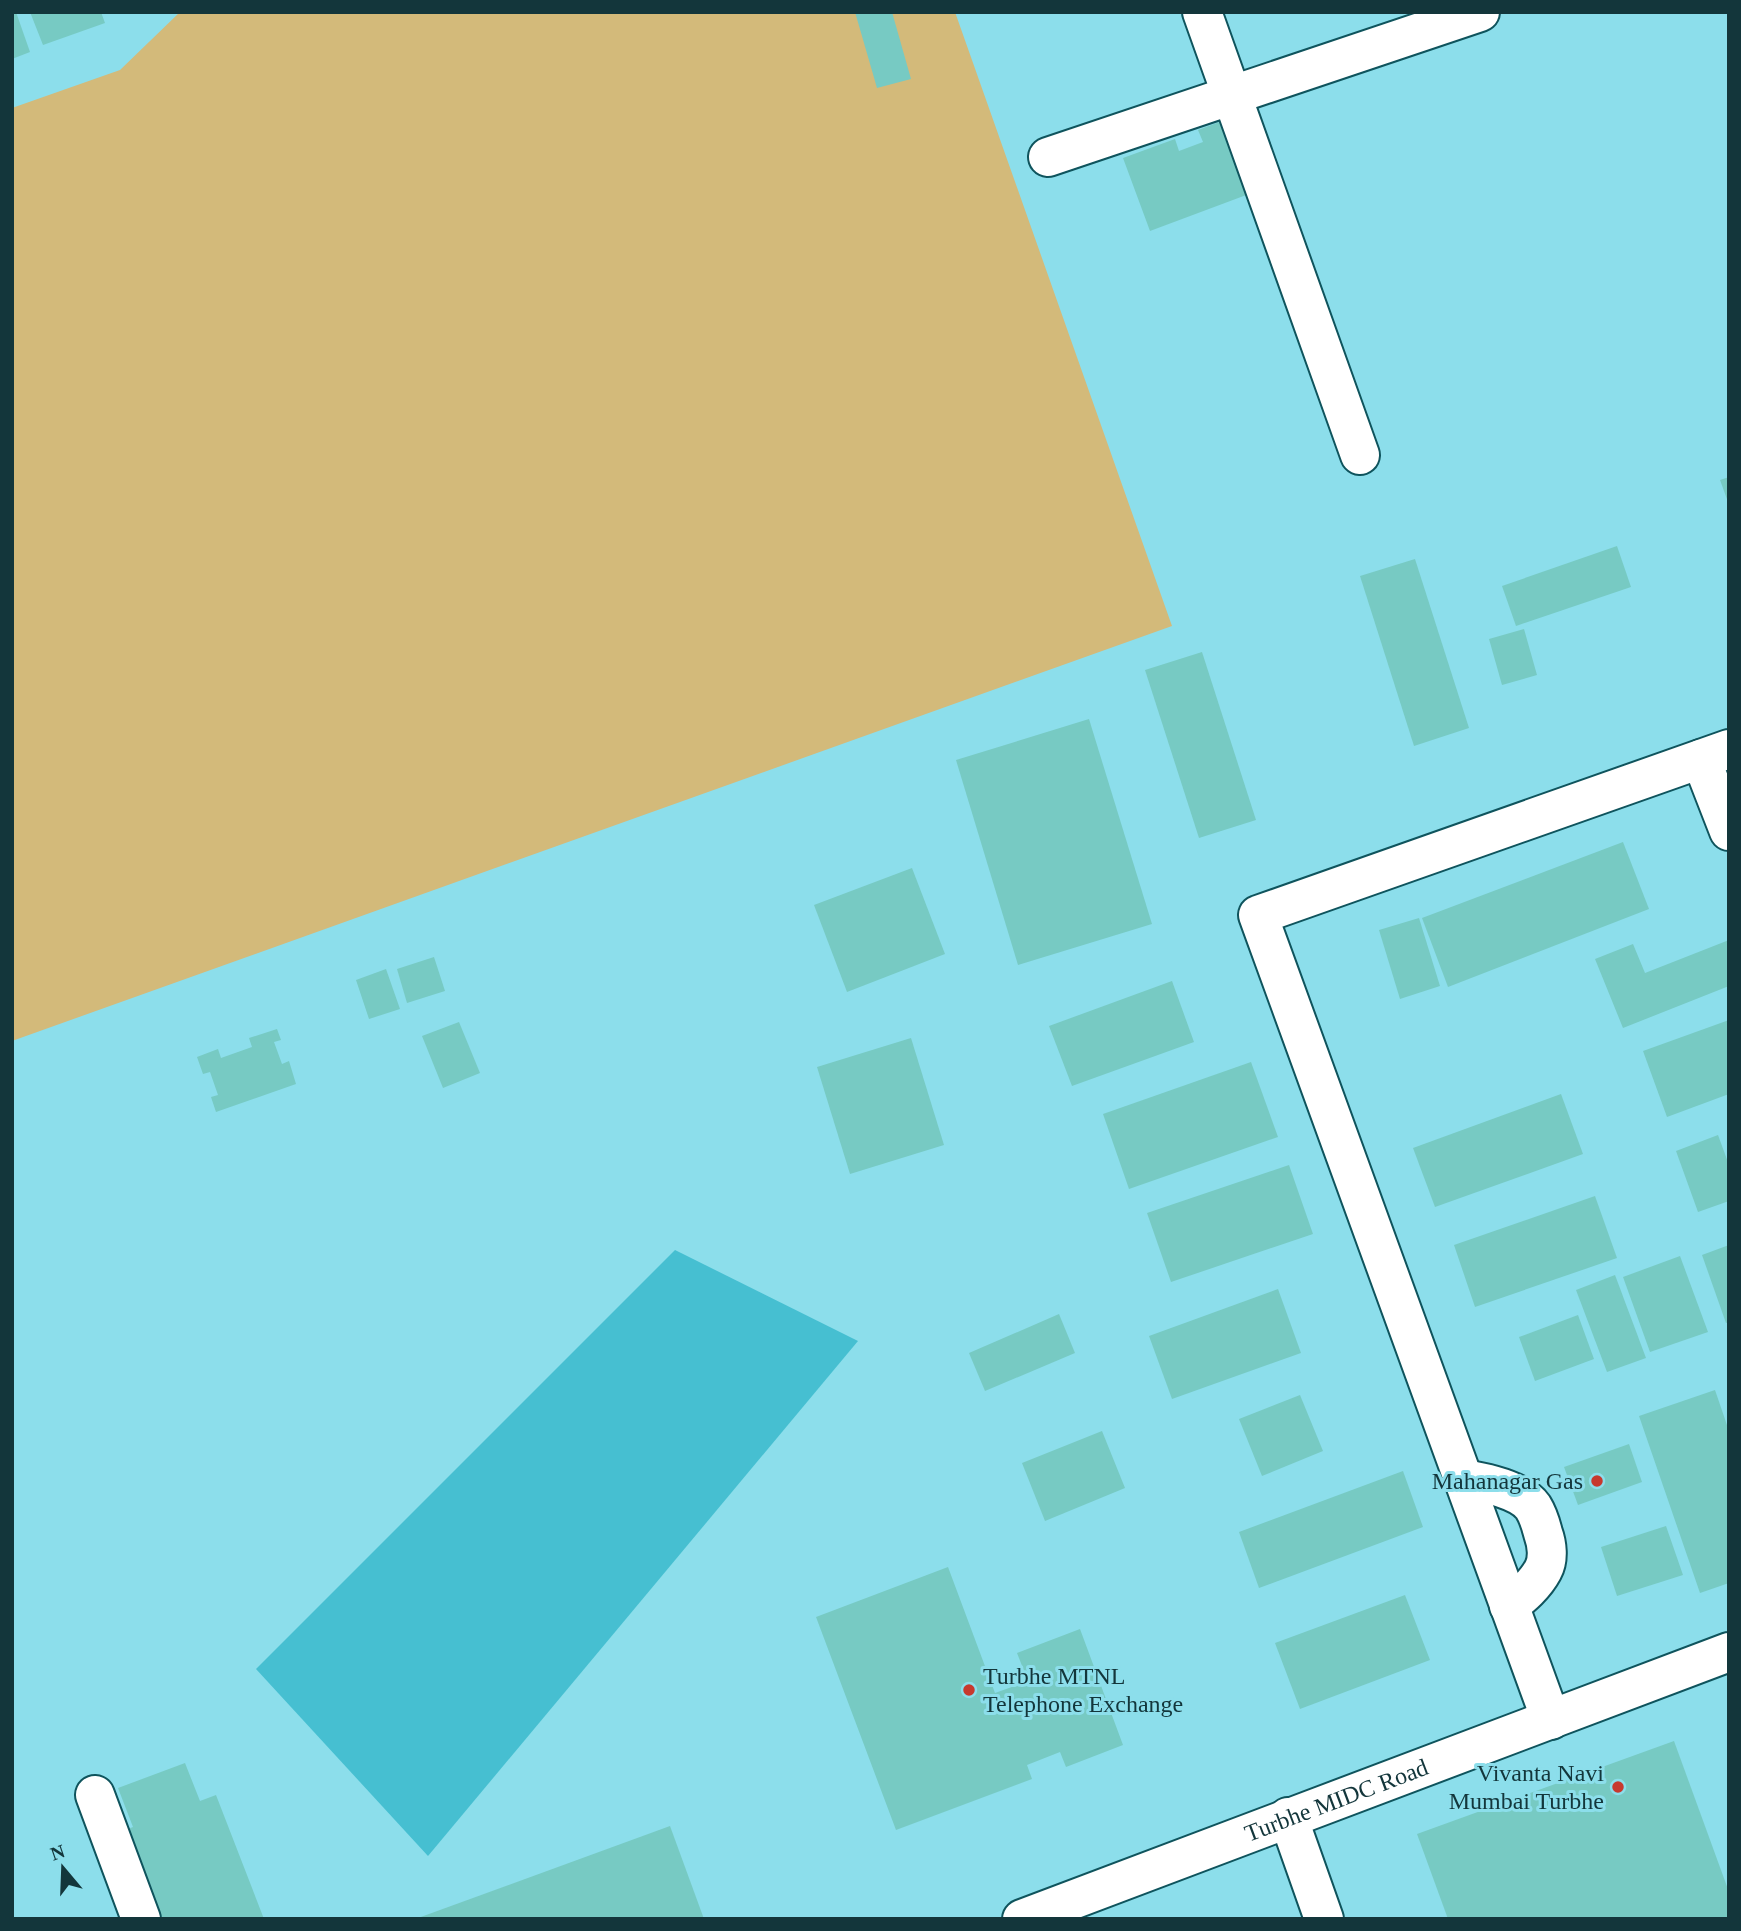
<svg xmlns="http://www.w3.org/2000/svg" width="1741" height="1931" font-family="Georgia,serif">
	<rect width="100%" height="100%" fill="#8cdeeb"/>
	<!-- green -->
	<polygon fill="#d3ba7a" points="180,12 955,12 1172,626 12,1041 12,108 120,70"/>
	<!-- water -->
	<polygon fill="#46bfd1" points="675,1250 858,1341 428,1856 256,1669"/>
	<!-- building -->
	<g fill="#77cac3">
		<polygon points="12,12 16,12 30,52 12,59"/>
		<polygon points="30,12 101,12 105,23 43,45"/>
		<polygon points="855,12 892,12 911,79 877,88"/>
		<polygon points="1230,118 1257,191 1150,231 1123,158 1175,139 1179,151 1203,142 1198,130"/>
		<polygon points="1729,477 1729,502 1728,502 1720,480"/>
		<polygon points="1617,546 1631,587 1516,626 1502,586"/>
		<polygon points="1415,559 1469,728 1414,746 1360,576"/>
		<polygon points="1524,629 1537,675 1502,685 1489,639"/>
		<polygon points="1202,652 1256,820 1199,838 1145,670"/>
		<polygon points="1089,719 1152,924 1018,965 956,760"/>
		<polygon points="1623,842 1649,909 1448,987 1422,918"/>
		<polygon points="912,868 945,954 847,992 814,905"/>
		<polygon points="1419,918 1440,986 1400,999 1379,930"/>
		<polygon points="1729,940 1729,986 1623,1028 1595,959 1633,944 1645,973"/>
		<polygon points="434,957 445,991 407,1003 397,969"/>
		<polygon points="386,969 400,1009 369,1019 356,980"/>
		<polygon points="1172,981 1194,1042 1072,1086 1049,1026"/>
		<polygon points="1729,1020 1729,1094 1667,1117 1643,1051"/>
		<polygon points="459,1022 480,1073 443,1088 422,1036"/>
		<polygon points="277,1029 281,1040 274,1042 282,1064 289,1061 296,1084 216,1112 211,1097 218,1095 210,1072 203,1074 197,1057 218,1049 221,1058 252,1047 249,1038"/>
		<polygon points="911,1038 944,1145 850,1174 817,1067"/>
		<polygon points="1251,1062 1278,1137 1129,1189 1103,1114"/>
		<polygon points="1561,1094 1583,1154 1435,1207 1413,1148"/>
		<polygon points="1718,1135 1729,1165 1729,1201 1698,1212 1676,1151"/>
		<polygon points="1289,1165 1313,1234 1171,1282 1147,1213"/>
		<polygon points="1595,1196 1617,1258 1475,1307 1454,1245"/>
		<polygon points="1729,1245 1729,1322 1726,1323 1702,1255"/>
		<polygon points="1680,1256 1708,1332 1650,1352 1623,1277"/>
		<polygon points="1615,1275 1646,1358 1607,1372 1576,1290"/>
		<polygon points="1278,1289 1301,1353 1172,1399 1149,1336"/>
		<polygon points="1059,1314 1075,1353 985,1391 969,1353"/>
		<polygon points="1578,1315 1594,1359 1535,1381 1519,1337"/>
		<polygon points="1715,1390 1729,1431 1729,1583 1700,1593 1639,1416"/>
		<polygon points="1300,1395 1323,1451 1262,1476 1239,1419"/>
		<polygon points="1102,1431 1125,1488 1045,1521 1022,1463"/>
		<polygon points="1629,1444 1642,1482 1578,1505 1564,1467"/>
		<polygon points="1403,1471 1423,1527 1259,1588 1239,1532"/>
		<polygon points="1666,1526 1683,1575 1617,1596 1601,1547"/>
		<polygon points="948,1567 995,1693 1028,1681 1017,1653 1080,1629 1123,1745 1066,1767 1060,1752 1027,1765 1032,1779 896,1830 816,1617"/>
		<polygon points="1405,1595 1430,1660 1300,1709 1275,1643"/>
		<polygon points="1674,1741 1729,1892 1729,1919 1448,1919 1417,1834"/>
		<polygon points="185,1763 200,1801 216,1795 264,1919 159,1919 125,1830 133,1827 118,1788"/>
		<polygon points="670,1826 704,1919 418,1919 418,1918"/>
	</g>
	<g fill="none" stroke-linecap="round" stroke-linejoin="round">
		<!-- minor casing -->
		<g stroke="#0f545d" stroke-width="42">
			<g id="minor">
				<polyline points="1202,12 1360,455"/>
				<polyline points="1048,157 1480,12"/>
				<polyline points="1701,759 1729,831"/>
				<path d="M 1463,1479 C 1483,1482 1521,1490 1533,1507 C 1538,1515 1541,1525 1543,1533 C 1547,1544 1549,1559 1543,1570 C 1535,1585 1522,1596 1509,1606"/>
				<polyline points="1551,1720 1258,915 1729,749"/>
				<polyline points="95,1795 141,1919"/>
				<polyline points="1288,1817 1324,1919"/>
				<path id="s1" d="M 1022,1919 L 1729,1652"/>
			</g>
		</g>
		<!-- minor -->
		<use href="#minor" stroke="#fff" stroke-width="38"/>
	</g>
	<!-- markers -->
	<g fill="#c7392e" stroke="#8cdeeb" stroke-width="2.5">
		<circle cx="1597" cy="1481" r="7"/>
		<circle cx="969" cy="1690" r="7"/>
		<circle cx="1618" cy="1787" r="7"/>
	</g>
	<g text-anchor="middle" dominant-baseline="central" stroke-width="6" stroke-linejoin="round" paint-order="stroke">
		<!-- poi labels -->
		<g font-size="24" fill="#13363b" stroke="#8cdeeb" text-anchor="end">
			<text x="1583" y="1481">Mahanagar Gas</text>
			<text x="983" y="1676" text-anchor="start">Turbhe MTNL<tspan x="983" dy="28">Telephone Exchange</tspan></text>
			<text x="1604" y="1773">Vivanta Navi<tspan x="1604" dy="28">Mumbai Turbhe</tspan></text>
		</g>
		<!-- street labels -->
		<g font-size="24" fill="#13363b" stroke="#8cdeeb">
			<text stroke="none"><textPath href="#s1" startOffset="336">Turbhe MIDC Road</textPath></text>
		</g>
	</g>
	<!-- border -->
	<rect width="1741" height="1931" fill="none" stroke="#13363b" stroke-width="28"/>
	<!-- north arrow -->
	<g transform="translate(63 1868) rotate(341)" stroke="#8cdeeb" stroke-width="5" paint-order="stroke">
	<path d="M0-5L12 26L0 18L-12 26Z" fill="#13363b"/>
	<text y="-10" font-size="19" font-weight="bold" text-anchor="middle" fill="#13363b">N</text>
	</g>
</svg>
